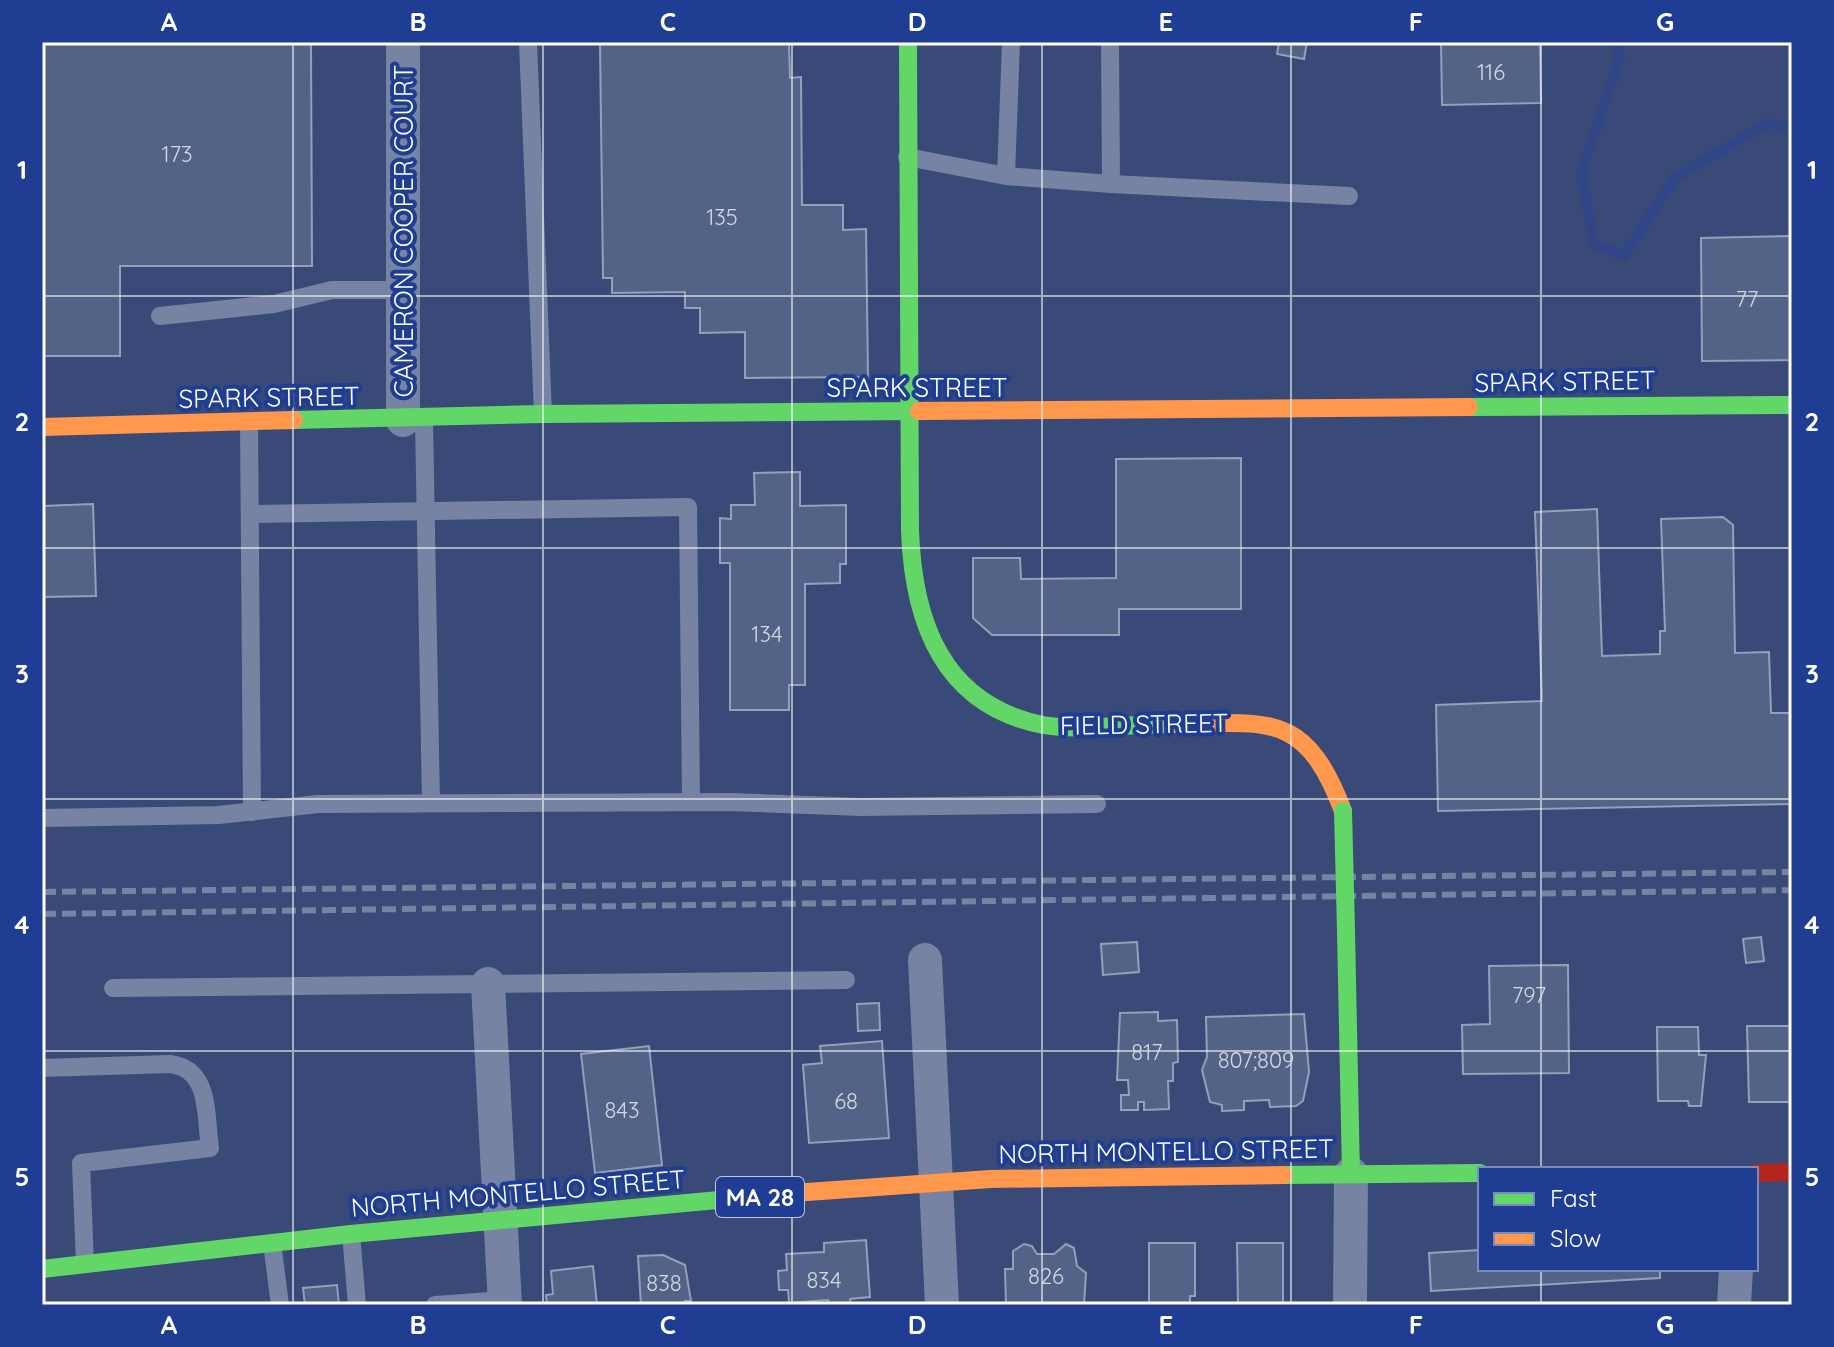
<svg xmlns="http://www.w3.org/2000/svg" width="1834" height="1347" font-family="Quicksand,sans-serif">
	<rect width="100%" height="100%" fill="#394a78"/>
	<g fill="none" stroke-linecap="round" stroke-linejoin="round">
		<!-- stream -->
		<polyline stroke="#314686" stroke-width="10" points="1615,42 1620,57 1581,173 1594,244 1624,256 1674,178 1766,124 1792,126"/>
	</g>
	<!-- building -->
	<g fill="#536287" stroke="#969fb9" stroke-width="2">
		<polygon points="42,42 311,42 312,266 120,266 120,356 42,356"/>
		<polygon points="600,42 803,42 789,44 790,78 801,77 802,205 843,205 843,230 866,229 868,377 745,378 745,332 700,333 700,308 685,308 685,292 612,293 612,278 603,278"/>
		<polygon points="1279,42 1307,42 1304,59 1277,54"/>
		<polygon points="1441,42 1540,42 1541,103 1442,105"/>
		<polygon points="1792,236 1792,360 1702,361 1701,238"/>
		<polygon points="1241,458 1241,609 1119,609 1119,635 992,635 973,618 973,558 1020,558 1021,579 1116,578 1116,459"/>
		<polygon points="800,472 800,506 846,505 846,564 840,564 840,583 805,584 805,685 789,685 789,710 730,710 730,563 720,563 720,518 731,519 731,505 755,505 754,473"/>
		<polygon points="93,504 96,596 42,597 42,506"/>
		<polygon points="1597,509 1602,656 1660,654 1660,631 1665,631 1661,519 1723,517 1733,525 1735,653 1769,652 1771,713 1792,713 1792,804 1438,811 1436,705 1542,701 1535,512"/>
		<polygon points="1761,937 1764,961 1746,963 1743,939"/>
		<polygon points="1137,942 1139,972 1103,975 1101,944"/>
		<polygon points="1568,965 1569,1073 1463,1074 1462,1025 1490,1024 1489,966"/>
		<polygon points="879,1003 880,1030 858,1031 857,1004"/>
		<polygon points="1158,1012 1158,1021 1177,1020 1178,1062 1173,1063 1173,1081 1168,1081 1169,1109 1144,1110 1144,1102 1138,1102 1138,1110 1121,1110 1121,1095 1129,1095 1128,1080 1117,1080 1120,1013"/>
		<polygon points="1304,1014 1309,1072 1303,1101 1296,1106 1270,1107 1269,1100 1244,1101 1244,1110 1222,1111 1222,1105 1210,1102 1202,1070 1207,1057 1206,1017"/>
		<polygon points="1747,1026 1792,1026 1791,1102 1749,1102"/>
		<polygon points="1657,1027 1698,1027 1699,1055 1706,1055 1701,1106 1689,1106 1688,1101 1658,1101"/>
		<polygon points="882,1041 889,1138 809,1143 803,1065 822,1063 820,1046"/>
		<polygon points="649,1046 662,1165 595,1173 581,1054"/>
		<polygon points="866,1240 870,1297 850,1299 851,1305 829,1305 828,1300 789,1303 788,1290 779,1290 778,1271 787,1270 786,1254 824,1252 824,1243"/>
		<polygon points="1149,1243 1195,1243 1195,1296 1190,1296 1190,1305 1149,1305"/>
		<polygon points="1237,1243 1283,1243 1283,1305 1238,1305"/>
		<polygon points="1024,1244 1032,1246 1037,1254 1054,1254 1066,1244 1074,1248 1077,1266 1086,1273 1084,1305 1006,1305 1005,1269 1013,1269 1013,1251"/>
		<polygon points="1480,1250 1480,1269 1660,1269 1660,1278 1431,1291 1429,1253"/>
		<polygon points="663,1255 685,1265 691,1301 685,1301 686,1305 641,1305 638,1256"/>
		<polygon points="593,1266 597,1305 547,1305 546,1295 553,1294 551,1271"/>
		<polygon points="337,1285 339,1305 305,1305 303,1288"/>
	</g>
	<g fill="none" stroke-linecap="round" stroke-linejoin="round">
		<!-- lane -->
		<g stroke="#7683a3" stroke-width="18">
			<polyline points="528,42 543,414"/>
			<polyline points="907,157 1006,176 1111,184 1110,42"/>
			<polyline points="1006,176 1011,42"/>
			<polyline points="1111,184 1349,196"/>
			<polyline points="160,316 274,304 332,290 403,290"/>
			<polyline points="424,420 431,803"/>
			<polyline points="249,423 252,812"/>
			<polyline points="250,514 688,507 691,802"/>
			<polyline points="42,818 219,815 318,804 732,802 860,807 1097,804"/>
			<polyline points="113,988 846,980"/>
			<path d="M 42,1068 L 170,1064 C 211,1069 205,1115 210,1148 L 81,1163 L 85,1264"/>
			<polyline points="351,1234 357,1305"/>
			<polyline points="272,1243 280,1305"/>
			<polyline points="435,1305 505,1300"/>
		</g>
		<!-- street -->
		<g stroke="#7683a3" stroke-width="34">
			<polyline points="403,42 403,420"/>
			<polyline points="925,960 942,1305"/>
			<polyline points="488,984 505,1305"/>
			<polyline points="1350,1305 1351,1174"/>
			<polyline points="1734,1305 1736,1269"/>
		</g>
		<!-- fast -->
		<g stroke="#63d668" stroke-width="18">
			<path d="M 908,42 L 910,530 C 913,621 942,705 1043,725 C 1078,731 1135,724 1172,724"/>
			<polyline points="1469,407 1792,405"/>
			<polyline points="294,420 543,414 919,411"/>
			<polyline points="1346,931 1351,1174"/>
			<polyline points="1284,1175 1480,1173"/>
			<polyline points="42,1269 351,1234 793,1193"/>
		</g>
		<!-- slow -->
		<g stroke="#ff974d" stroke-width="18">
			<polyline points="919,411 1469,407"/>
			<polyline points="42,427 294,420"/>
			<path d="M 1172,724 C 1268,723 1305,710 1343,811"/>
			<polyline points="793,1193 990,1179 1284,1175"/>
		</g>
		<!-- jam -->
		<polyline stroke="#b3261e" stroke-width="18" points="1756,1173 1792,1172"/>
		<!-- rail -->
		<g stroke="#7683a3" stroke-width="6" stroke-dasharray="14 6" stroke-linecap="butt">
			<polyline points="42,892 1792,872"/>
			<polyline points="42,914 1792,890"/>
		</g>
		<!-- fast-bridge -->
		<polyline stroke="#63d668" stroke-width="18" points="1343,811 1346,931"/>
	</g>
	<!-- grid -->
	<path fill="none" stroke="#fff" stroke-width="2" stroke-opacity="0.55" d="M 293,42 L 293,1305M 543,42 L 543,1305M 792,42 L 792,1305M 1042,42 L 1042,1305M 1291,42 L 1291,1305M 1541,42 L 1541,1169M 42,296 L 1792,296M 42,548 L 1792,548M 42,799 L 1792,799M 42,1051 L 1792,1051M 1541,1269 L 1541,1305"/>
	<g text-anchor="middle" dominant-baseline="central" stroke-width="8" stroke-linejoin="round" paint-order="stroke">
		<!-- number labels -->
		<g font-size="22" fill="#d4d8e1">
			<text x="1491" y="72">116</text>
			<text x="177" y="154">173</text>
			<text x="722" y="217">135</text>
			<text x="1747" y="299">77</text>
			<text x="767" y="634">134</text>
			<text x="1529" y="995">797</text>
			<text x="1147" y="1052">817</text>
			<text x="1256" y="1060">807;809</text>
			<text x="846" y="1101">68</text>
			<text x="622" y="1110">843</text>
			<text x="1046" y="1276">826</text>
			<text x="824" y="1280">834</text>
			<text x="664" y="1283">838</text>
		</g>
		<!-- shield labels -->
		<rect fill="#1e3d93" stroke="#bcc5df" stroke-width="2" x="716" y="1177" width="88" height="40" rx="6"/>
		<g font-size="24" font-weight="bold" fill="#fff">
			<text x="760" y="1197">MA 28</text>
		</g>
		<!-- street labels -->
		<g font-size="26" fill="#fff" stroke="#1e3d93">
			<text transform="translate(403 231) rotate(-90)">CAMERON COOPER COURT</text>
			<text transform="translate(1565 381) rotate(-1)">SPARK STREET</text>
			<text x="917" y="387">SPARK STREET</text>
			<text transform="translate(269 397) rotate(-1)">SPARK STREET</text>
			<text transform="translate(1144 724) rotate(-1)">FIELD STREET</text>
			<text transform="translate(1166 1151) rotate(-1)">NORTH MONTELLO STREET</text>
			<text transform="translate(518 1193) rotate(-5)">NORTH MONTELLO STREET</text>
		</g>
	</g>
	<!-- border -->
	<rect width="1834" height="1347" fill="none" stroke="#1e3d93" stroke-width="88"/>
	<!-- legend -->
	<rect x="1478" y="1167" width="280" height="104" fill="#1e3d93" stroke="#788bbe" stroke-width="2"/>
	<rect x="1494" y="1193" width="40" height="12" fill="#63d668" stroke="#788bbe" stroke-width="2"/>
	<text x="1550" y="1207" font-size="24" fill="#ffffff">Fast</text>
	<rect x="1494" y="1233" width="40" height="12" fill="#ff974d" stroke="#788bbe" stroke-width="2"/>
	<text x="1550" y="1247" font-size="24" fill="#ffffff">Slow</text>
	<rect x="44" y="44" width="1746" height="1259" fill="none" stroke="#fff" stroke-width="3"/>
	<g font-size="26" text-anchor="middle" font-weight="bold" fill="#fff">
		<text x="169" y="31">A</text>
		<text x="418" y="31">B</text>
		<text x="668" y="31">C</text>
		<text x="917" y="31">D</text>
		<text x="1166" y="31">E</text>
		<text x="1416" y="31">F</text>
		<text x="1665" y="31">G</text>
		<text x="22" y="179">1</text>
		<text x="1812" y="179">1</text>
		<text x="22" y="431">2</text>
		<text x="1812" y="431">2</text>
		<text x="22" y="683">3</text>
		<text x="1812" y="683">3</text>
		<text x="22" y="934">4</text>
		<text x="1812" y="934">4</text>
		<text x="22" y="1186">5</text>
		<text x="1812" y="1186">5</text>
		<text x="169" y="1334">A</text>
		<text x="418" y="1334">B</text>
		<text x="668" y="1334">C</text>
		<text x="917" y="1334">D</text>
		<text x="1166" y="1334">E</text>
		<text x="1416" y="1334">F</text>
		<text x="1665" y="1334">G</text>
	</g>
</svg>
